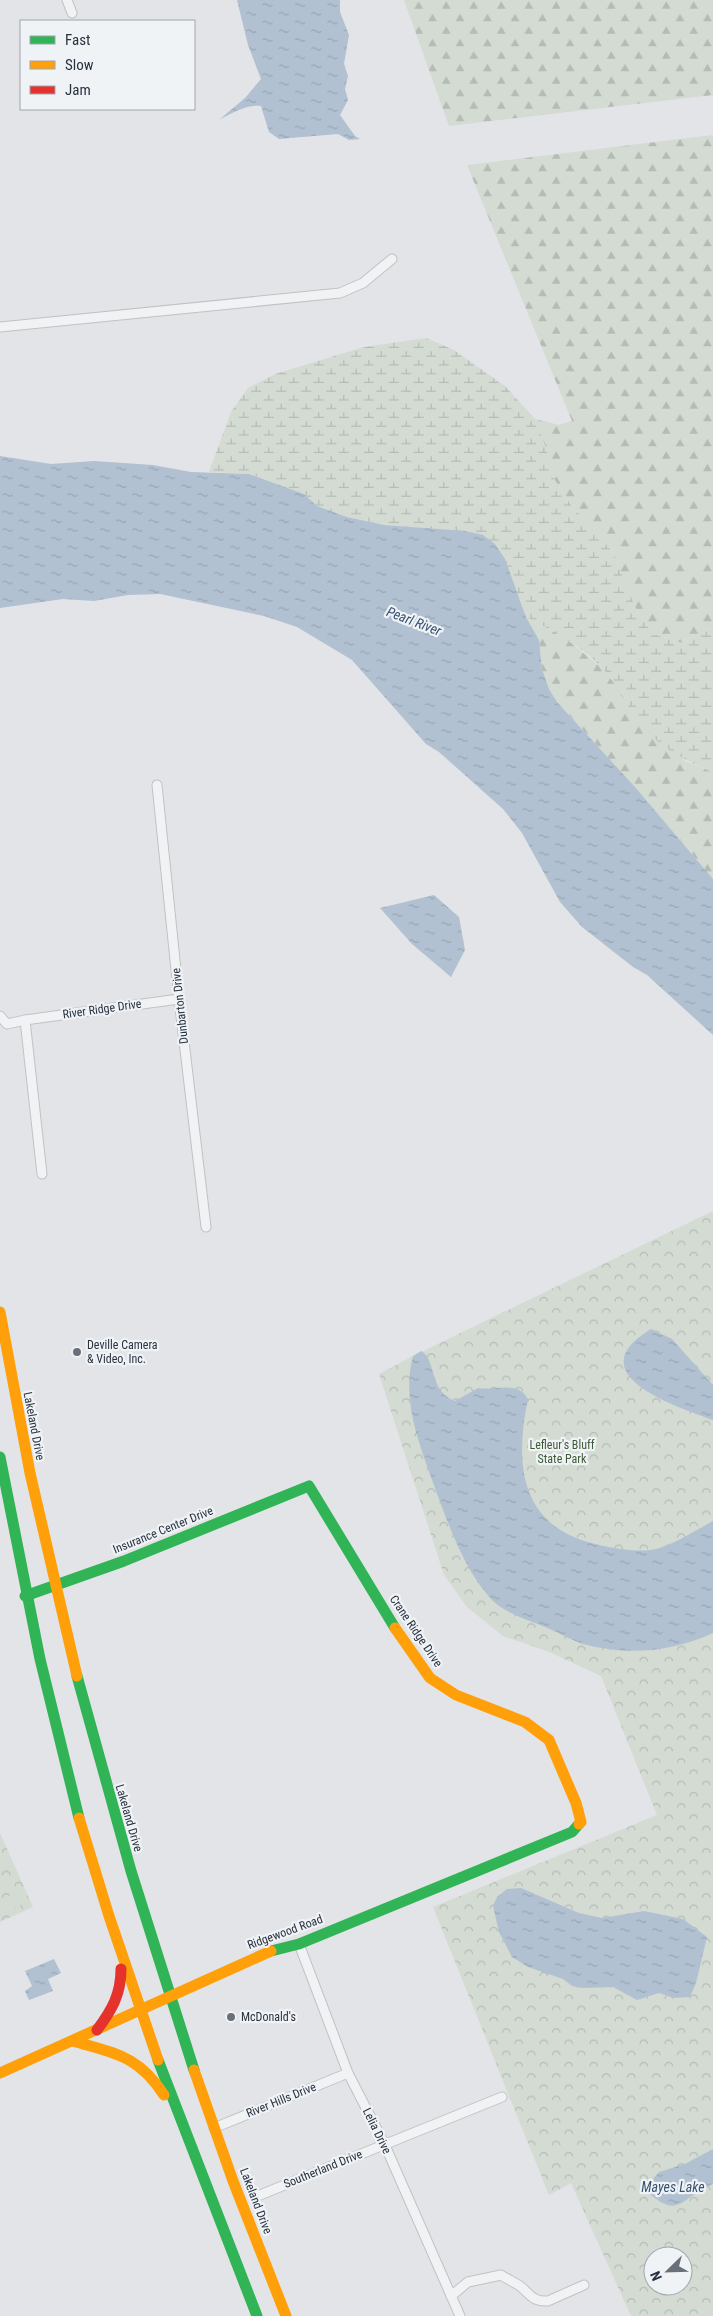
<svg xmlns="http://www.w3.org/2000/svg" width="713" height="2316" font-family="'Roboto Condensed',sans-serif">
	<defs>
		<pattern id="forest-firs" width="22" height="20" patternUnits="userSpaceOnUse" patternTransform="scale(1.25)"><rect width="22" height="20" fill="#d3dbd3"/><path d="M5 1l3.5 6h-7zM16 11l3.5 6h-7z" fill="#b5bcb6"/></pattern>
		<pattern id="wetland-marsh" width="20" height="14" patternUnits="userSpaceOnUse" patternTransform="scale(1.25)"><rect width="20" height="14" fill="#d3dbd3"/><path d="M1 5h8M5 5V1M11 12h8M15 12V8" fill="none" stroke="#b5bcb6"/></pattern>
		<pattern id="park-crowns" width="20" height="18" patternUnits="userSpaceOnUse" patternTransform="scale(1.25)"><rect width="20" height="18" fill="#d3dbd3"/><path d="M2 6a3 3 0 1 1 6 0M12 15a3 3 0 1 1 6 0" fill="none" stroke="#b5bcb6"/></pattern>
		<pattern id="water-ripples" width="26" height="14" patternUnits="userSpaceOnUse" patternTransform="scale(1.25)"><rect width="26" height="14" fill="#b1c1d1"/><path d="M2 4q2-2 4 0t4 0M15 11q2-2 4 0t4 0" fill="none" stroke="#98a6b4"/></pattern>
	</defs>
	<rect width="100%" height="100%" fill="#e2e4e7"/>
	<!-- forest -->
	<g fill="url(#forest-firs)">
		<polygon points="404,0 713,0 713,95 449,126"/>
		<polygon points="713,135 713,628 682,643 653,634 636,609 612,551 571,505 554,479 546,448 535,419 559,425 572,421 467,165"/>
		<polygon points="526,617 554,629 603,669 622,693 638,720 685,761 713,772 713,879 635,787 557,702 549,689 542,669 539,640"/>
	</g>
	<!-- wetland -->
	<path fill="url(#wetland-marsh)" d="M 426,338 L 454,350 L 505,386 L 527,410 L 535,419 L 546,448 L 554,479 L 571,505 L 612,551 L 636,609 L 653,634 L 682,643 L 713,628 L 713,772 C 683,760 658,747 639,721 C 626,705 618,686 604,670 C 585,649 552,629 526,617 L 520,599 L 424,529 L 384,525 L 347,517 L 317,506 L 304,494 L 249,474 L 209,472 L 231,412 L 248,388 L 275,374 L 364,347 Z"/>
	<!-- park -->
	<g fill="url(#park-crowns)" fill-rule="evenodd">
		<path d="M 713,1211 L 713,2316 L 631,2316 L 571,2183 L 549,2195 L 433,1907 L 657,1815 L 601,1676 L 547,1651 L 503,1636 L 467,1607 L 444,1575 L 379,1374 L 413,1356 ZM 653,2256 L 683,2256 L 683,2286 L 653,2286 Z"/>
		<polygon points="0,1833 33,1907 0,1922"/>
	</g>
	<!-- pitch -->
	<g fill="#d3dbd3">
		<polygon points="8,1876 14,1889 0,1895 0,1880"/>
		<polygon points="15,1893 21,1906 0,1915 0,1900"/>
	</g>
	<!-- water -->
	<g fill="url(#water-ripples)">
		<path d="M 237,0 L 340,0 L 340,12 L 349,35 L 344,64 L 348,76 L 345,89 L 348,100 L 340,115 L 355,136 L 360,139 L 349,140 L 338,134 L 279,139 L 269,132 L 261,106 C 247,104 233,113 220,119 L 245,98 L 261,79 L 248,45 Z"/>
		<polygon points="0,456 51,464 94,461 153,465 191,472 249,474 304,494 317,506 347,517 384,525 465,531 483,535 495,544 505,559 526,617 539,640 542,669 549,689 557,702 635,787 713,879 713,1035 647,975 633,967 582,927 560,902 522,833 503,809 439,752 426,744 352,660 297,627 264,616 160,594 128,595 94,601 63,599 0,608"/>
		<polygon points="434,895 459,917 465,950 451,977 412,944 380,908"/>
		<path d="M 651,1329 L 672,1339 L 713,1385 L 713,1420 C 675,1406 576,1374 651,1329 Z"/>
		<path d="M 421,1351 C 437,1359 428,1391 455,1401 L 478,1388 C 496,1391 517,1380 528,1399 C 514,1464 520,1526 595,1544 C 612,1548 633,1552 651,1550 C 671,1547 696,1530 713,1521 L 713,1633 C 672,1652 627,1656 583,1644 C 571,1640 558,1632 545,1627 C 528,1620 504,1613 491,1599 C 462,1567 446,1518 431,1477 C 417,1438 402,1398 413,1356 Z"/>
		<polygon points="521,1888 579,1913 602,1918 644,1911 683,1919 707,1937 696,1983 690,1997 674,1998 659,1993 637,2000 613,1987 583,1988 572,1986 563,1979 528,1967 512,1957 499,1932 493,1906 497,1897 507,1889"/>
		<polygon points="54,1959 61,1973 48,1979 53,1991 29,2000 25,1991 32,1986 25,1971"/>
		<path d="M 713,2149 L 713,2184 C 679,2198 680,2222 644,2189 L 659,2172 L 685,2164 Z"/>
	</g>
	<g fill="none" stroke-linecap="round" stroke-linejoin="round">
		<!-- street casing -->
		<g stroke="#c0c2c5" stroke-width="11">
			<g id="street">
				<polyline points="67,0 72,13"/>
				<polyline points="0,327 340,293 363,283 392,259"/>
				<polyline points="157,785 179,999 206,1227"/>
				<polyline points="0,1016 7,1024 25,1020 42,1174"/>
				<polyline points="25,1020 179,999"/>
				<polyline points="299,1944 348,2073 384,2143 460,2316"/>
				<polyline points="214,2128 348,2073"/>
				<polyline points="255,2197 502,2097"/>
				<path d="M 451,2296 L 468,2282 L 501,2275 C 507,2279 514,2282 520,2286 C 531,2295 533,2302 548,2301 L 584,2285"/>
			</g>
		</g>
		<!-- street -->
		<use href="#street" stroke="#f1f2f4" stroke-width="9"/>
		<!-- fast -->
		<g stroke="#30b455" stroke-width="11">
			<polyline points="0,1457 40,1659 79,1818"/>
			<polyline points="25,1596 124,1561 309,1486 395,1628"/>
			<polyline points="77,1676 131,1871 194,2070"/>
			<polyline points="271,1951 299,1944 572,1832 579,1824"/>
			<polyline points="158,2060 257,2316"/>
		</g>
		<!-- slow -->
		<g stroke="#ff9f0a" stroke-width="11">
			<polyline points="0,1312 30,1473 77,1676"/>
			<polyline points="395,1628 430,1678 456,1695 525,1722 549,1740 576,1803 581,1822 579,1824"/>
			<polyline points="79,1818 109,1916 158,2060"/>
			<path d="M 73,2041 C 116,2054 138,2055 164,2095"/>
			<polyline points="194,2070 233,2181 286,2316"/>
			<polyline points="0,2073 271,1951"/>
		</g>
		<!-- jam -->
		<path stroke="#e5322d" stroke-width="11" d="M 97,2030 C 112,2010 121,1994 121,1969"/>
	</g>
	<!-- markers -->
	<g fill="#6a707a" stroke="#f0f3f6" stroke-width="2">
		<circle cx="77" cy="1352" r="5"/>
		<circle cx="231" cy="2017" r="5"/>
	</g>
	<g text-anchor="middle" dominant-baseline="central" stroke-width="4.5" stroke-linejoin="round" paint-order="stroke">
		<!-- street labels -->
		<g font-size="12" fill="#293240" stroke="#f0f3f6">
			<text transform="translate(180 1006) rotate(-96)">Dunbarton Drive</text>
			<text transform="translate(102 1009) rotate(-8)">River Ridge Drive</text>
			<text transform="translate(34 1426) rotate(79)">Lakeland Drive</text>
			<text transform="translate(163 1530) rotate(-22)">Insurance Center Drive</text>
			<text transform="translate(416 1631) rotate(56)">Crane Ridge Drive</text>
			<text transform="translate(129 1818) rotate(74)">Lakeland Drive</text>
			<text transform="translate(285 1932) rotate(-20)">Ridgewood Road</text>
			<text transform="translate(281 2100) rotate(-22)">River Hills Drive</text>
			<text transform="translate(377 2131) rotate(64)">Lelia Drive</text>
			<text transform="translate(323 2169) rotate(-22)">Southerland Drive</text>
			<text transform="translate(256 2201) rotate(69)">Lakeland Drive</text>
		</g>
		<!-- poi labels -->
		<g font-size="12" fill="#293240" stroke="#f0f3f6" text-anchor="start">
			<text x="87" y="1345">Deville Camera<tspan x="87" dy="14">&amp; Video, Inc.</tspan></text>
			<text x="241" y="2017">McDonald's</text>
		</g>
		<!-- park labels -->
		<g font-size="12" fill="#3e5b37" stroke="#f0f3f6">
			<text x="562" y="1445">Lefleur's Bluff<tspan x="562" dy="14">State Park</tspan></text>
		</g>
		<!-- water labels -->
		<g font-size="14" font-style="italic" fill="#345173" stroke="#f0f3f6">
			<text transform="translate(414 621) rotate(21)">Pearl River</text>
			<text x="673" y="2187">Mayes Lake</text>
		</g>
	</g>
	<!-- legend -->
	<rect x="20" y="20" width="175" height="90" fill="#f0f3f6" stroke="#a0a6ad"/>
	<rect x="30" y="36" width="25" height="8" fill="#30b455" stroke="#a0a6ad"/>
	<text x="65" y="45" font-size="15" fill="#293240">Fast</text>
	<rect x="30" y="61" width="25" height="8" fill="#ff9f0a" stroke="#a0a6ad"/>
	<text x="65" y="70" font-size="15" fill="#293240">Slow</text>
	<rect x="30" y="86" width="25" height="8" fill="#e5322d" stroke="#a0a6ad"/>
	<text x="65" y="95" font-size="15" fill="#293240">Jam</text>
	<!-- north arrow -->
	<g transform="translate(668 2271) rotate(247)"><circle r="24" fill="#f0f3f6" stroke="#a0a6ad"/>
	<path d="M0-4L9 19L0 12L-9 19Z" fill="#6a707a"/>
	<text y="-8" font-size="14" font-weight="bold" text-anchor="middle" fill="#293240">N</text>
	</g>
</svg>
